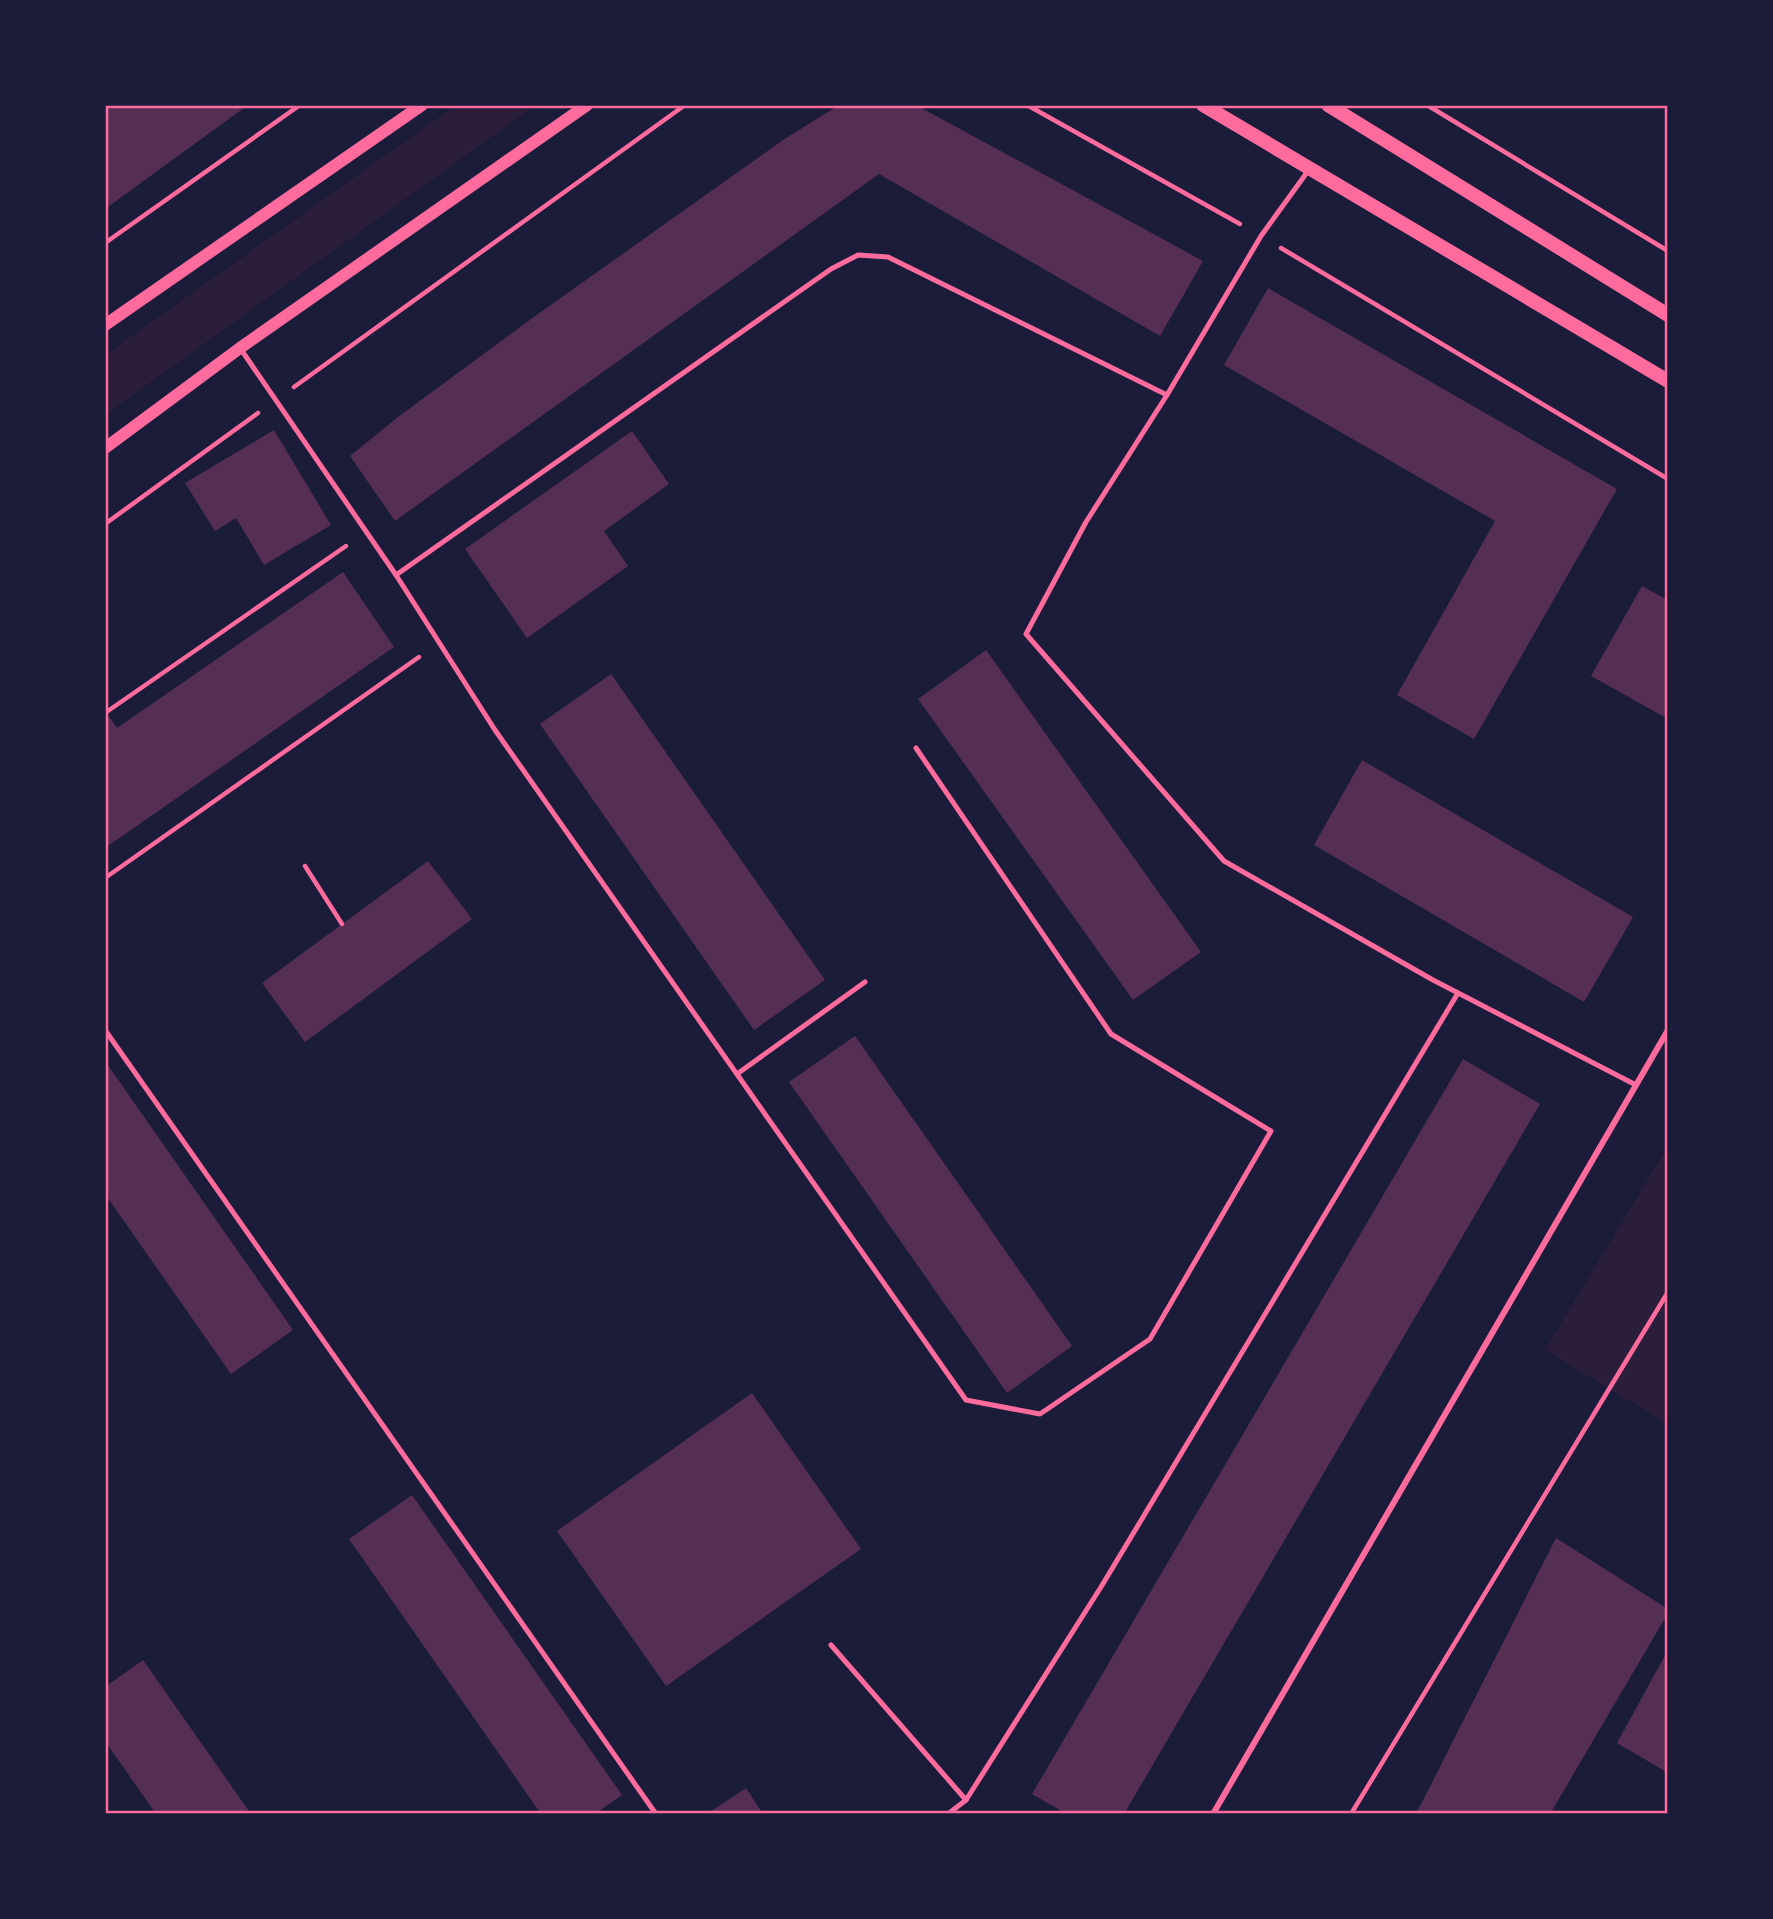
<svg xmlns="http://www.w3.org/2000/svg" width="1773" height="1919" font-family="Bitter,serif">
	<rect width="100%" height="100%" fill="#1b1b3a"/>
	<!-- green -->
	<g fill="#2a1e3b">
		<polygon points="456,105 536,105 105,415 105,355"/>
		<polygon points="1668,1146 1668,1424 1545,1350"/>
	</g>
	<!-- building -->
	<g fill="#542f53">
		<polygon points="105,105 248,105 105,209"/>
		<polygon points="839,105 916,105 1203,261 1160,336 879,174 395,521 350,456 398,417 531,319 783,140"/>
		<polygon points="1268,288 1617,489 1474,739 1397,695 1495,521 1224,365"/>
		<polygon points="274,430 331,525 264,565 236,518 215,531 185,483"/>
		<polygon points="632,431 669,484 604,531 628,566 527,638 465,549"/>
		<polygon points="343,572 394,647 105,848 105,711 117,728"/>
		<polygon points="1642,586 1668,600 1668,719 1591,676"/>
		<polygon points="986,650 1201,952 1133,1000 918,699"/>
		<polygon points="611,674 825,980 754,1030 540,724"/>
		<polygon points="1362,760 1633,917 1584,1002 1314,845"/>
		<polygon points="428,861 472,919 305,1042 262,983"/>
		<polygon points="855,1036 1072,1346 1007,1393 789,1082"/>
		<polygon points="1463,1059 1540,1104 1124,1814 1067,1814 1032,1794"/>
		<polygon points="105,1061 293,1330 231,1374 105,1194"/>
		<polygon points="752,1393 861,1549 666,1686 557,1531"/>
		<polygon points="412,1495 622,1795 595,1814 541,1814 349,1539"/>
		<polygon points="1556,1538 1668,1609 1668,1613 1550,1814 1416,1814"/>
		<polygon points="1668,1650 1668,1773 1617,1743"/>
		<polygon points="143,1660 251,1814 156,1814 105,1741 105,1687"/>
		<polygon points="746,1788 763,1814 707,1814"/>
	</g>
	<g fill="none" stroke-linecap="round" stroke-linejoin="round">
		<!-- path -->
		<g stroke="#ff6b9d" stroke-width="4.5">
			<polyline points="1027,105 1240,224"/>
			<polyline points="1427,105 1668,251"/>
			<polyline points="105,243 300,105"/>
			<polyline points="1281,248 1668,479"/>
			<polyline points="294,387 685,105"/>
			<polyline points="105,524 258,413"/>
			<polyline points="105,713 346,546"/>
			<polyline points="305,866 342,924"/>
			<polyline points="105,878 419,657"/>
			<polyline points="1351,1814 1668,1292"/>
		</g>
		<!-- service -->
		<g stroke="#ff6b9d" stroke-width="5">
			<polyline points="1308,171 1261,236 1167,395 1086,522 1026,634 1224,861 1433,980 1636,1085"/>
			<polyline points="240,348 396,575 495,730 966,1400 1040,1414 1150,1339 1271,1131 1111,1034 916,748"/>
			<polyline points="396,575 831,269 858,255 888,257 1167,395"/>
			<polyline points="105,1030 656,1814"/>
			<polyline points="737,1074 865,982"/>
			<polyline points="831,1645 966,1800 948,1814"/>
			<polyline points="966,1800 1101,1587 1458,993"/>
		</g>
		<!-- pedestrian -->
		<polyline stroke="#ff6b9d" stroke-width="6" points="1213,1814 1668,1030"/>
		<!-- tertiary -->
		<g stroke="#ff6b9d" stroke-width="12">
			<polyline points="105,325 422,105"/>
			<polyline points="105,448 240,348 587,105"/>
		</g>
		<!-- secondary -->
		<g stroke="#ff6b9d" stroke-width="14">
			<polyline points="1203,105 1668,381"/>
			<polyline points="1328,105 1668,315"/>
		</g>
	</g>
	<!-- border -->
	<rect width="1773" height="1919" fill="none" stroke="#1b1b3a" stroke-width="214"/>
	<rect x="107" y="107" width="1559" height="1705" fill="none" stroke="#ff6b9d" stroke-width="2.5"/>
</svg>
